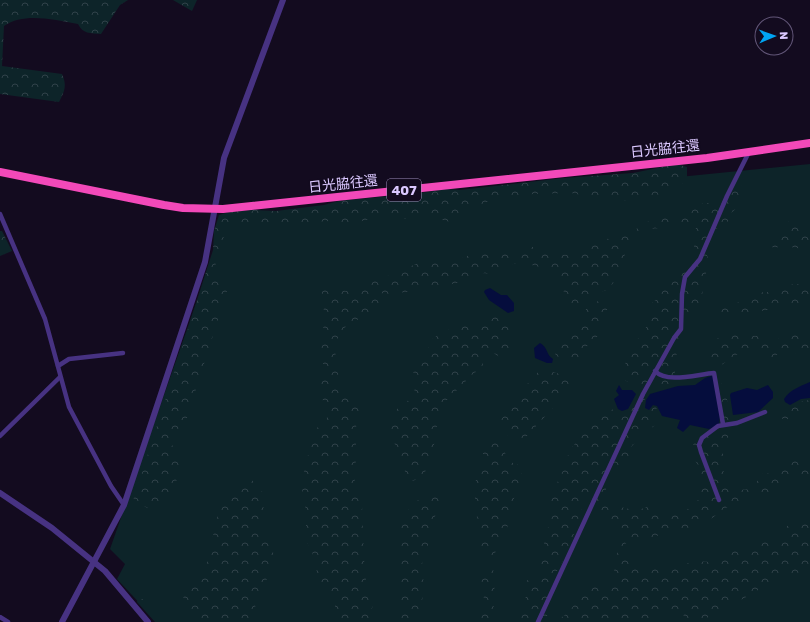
<svg xmlns="http://www.w3.org/2000/svg" width="810" height="622" font-family="Rubik,'Noto Sans JP',sans-serif">
	<defs>
		<pattern id="forest-crowns" width="20" height="18" patternUnits="userSpaceOnUse"><rect width="20" height="18" fill="#0d2429"/><path d="M2 6a3 3 0 1 1 6 0M12 15a3 3 0 1 1 6 0" fill="none" stroke="#304249"/></pattern>
	</defs>
	<rect width="100%" height="100%" fill="#130b1f"/>
	<!-- green -->
	<polygon fill="#0d2429" points="810,164 810,622 157,622 117,579 125,564 110,549 225,221 246,220"/>
	<!-- forest -->
	<g fill="url(#forest-crowns)">
		<path d="M 0,0 L 128,0 L 120,5 L 101,34 C 90,33 83,34 78,24 C 54,20 24,12 4,26 L 2,66 L 62,74 C 67,85 65,91 59,102 L 0,94 Z"/>
		<polygon points="173,0 197,0 192,11"/>
		<polygon points="677,164 687,167 687,178 681,185 662,194 616,202 571,193 533,194 487,202 465,211 459,218 450,222 431,217 406,219 378,217 354,223 330,221 288,224 274,222 259,226 228,227 215,258 217,277 224,282 227,291 186,421 169,438 183,469 158,513 133,501 213,250 214,231 219,215 229,212 254,210 276,211 324,205 339,201 420,193 447,189 460,190 564,178 633,173"/>
		<path d="M 733,185 L 742,186 L 745,188 L 739,199 L 740,205 L 730,214 L 730,219 L 724,226 L 709,231 C 703,246 705,249 710,264 L 704,278 L 702,297 L 698,310 L 685,319 L 679,334 L 678,353 L 671,360 L 675,363 L 675,384 C 663,391 652,386 639,388 L 621,378 L 631,345 L 641,336 L 648,324 L 651,304 L 660,296 L 668,280 L 689,264 L 693,257 L 696,227 L 690,222 L 678,222 L 667,225 L 661,228 L 649,229 L 637,236 L 625,254 L 621,269 L 609,290 C 596,292 588,296 579,305 L 569,303 L 567,294 L 562,290 L 560,279 L 555,270 C 526,266 520,255 492,274 L 482,273 L 461,282 L 430,289 L 390,294 L 379,293 L 383,305 C 370,321 373,313 357,320 C 325,334 337,363 341,390 L 363,404 L 356,427 L 356,461 L 353,474 L 362,505 L 364,559 L 367,591 L 373,604 L 369,622 L 335,622 L 335,603 L 318,583 L 316,565 L 311,549 L 306,541 L 306,511 L 301,484 L 314,430 L 324,423 L 331,410 L 323,401 L 320,386 L 325,370 L 320,353 L 323,340 L 324,301 L 320,287 L 328,285 L 346,291 L 373,279 L 392,275 L 429,258 L 460,259 L 472,254 L 513,253 L 526,247 L 533,247 L 548,254 L 576,255 L 582,244 L 602,242 L 611,237 L 633,231 L 657,216 L 664,218 L 679,218 C 689,206 702,202 717,203 L 728,188 Z"/>
		<path d="M 794,217 L 798,218 L 801,227 L 810,227 L 810,245 C 800,251 792,247 782,245 L 776,248 L 767,246 L 770,237 C 784,235 783,224 794,217 Z"/>
		<polygon points="0,231 2,231 12,251 0,256"/>
		<polygon points="796,284 810,285 810,302 740,315 722,314 714,316 712,310 719,307 734,307 739,301 748,301 763,292 776,292 787,285"/>
		<path d="M 604,299 L 608,302 C 608,314 601,322 600,334 L 588,345 L 578,360 L 572,362 L 561,360 L 555,354 L 560,341 L 577,329 L 584,318 L 586,309 L 593,303 Z"/>
		<path d="M 498,315 C 511,323 513,342 508,355 L 500,357 L 493,353 L 484,358 L 482,369 L 474,373 L 439,408 C 436,433 435,455 422,478 L 412,481 L 406,476 C 404,470 405,462 402,457 C 395,445 380,422 397,409 C 402,404 409,400 415,396 L 413,373 L 424,361 L 431,340 L 441,333 L 464,323 L 481,326 Z"/>
		<path d="M 798,330 C 810,335 810,346 810,359 L 793,352 L 780,352 C 765,366 765,352 751,352 C 736,351 731,359 720,366 L 713,366 L 710,356 L 711,341 L 729,334 L 759,336 L 762,332 L 766,334 L 767,343 L 775,343 L 780,337 L 783,342 C 789,340 792,333 798,330 Z"/>
		<polygon points="549,371 564,375 571,382 565,395 526,437 514,440 506,434 499,422 512,406 520,392 538,372"/>
		<path d="M 719,377 L 727,399 L 729,424 L 732,431 L 724,444 L 722,452 L 725,458 L 725,466 L 722,478 L 728,488 C 737,490 746,491 755,487 L 758,491 L 755,496 L 738,508 C 725,502 719,515 709,520 C 686,531 661,533 638,542 L 629,541 L 624,529 L 611,522 L 599,509 L 587,503 L 582,507 L 574,534 L 564,559 L 549,585 L 551,605 L 545,622 L 519,622 L 521,602 L 530,593 L 526,581 L 539,574 L 539,554 L 544,545 L 545,533 L 550,524 L 548,517 L 551,496 L 566,464 L 567,457 L 573,446 L 598,417 L 605,406 L 612,409 L 616,415 L 627,413 L 639,395 L 644,398 L 649,406 L 656,407 C 661,422 655,428 641,433 L 640,437 L 632,446 L 629,463 C 621,467 607,479 606,489 C 606,493 607,497 607,501 C 620,507 633,513 647,507 L 649,502 L 654,502 L 660,507 L 659,513 L 665,516 L 682,514 L 698,500 L 700,494 L 700,479 L 698,465 L 692,456 L 694,447 L 691,435 L 695,432 L 708,431 L 724,422 L 724,416 L 717,379 Z"/>
		<path d="M 810,400 L 810,411 L 796,414 L 791,418 L 784,420 L 778,415 L 780,411 C 790,406 799,401 810,400 Z"/>
		<polygon points="495,441 502,444 508,461 521,466 522,481 514,498 511,516 506,531 493,557 484,557 480,546 480,529 477,517 474,489 478,470 483,461 483,444"/>
		<path d="M 796,460 L 800,462 L 802,469 L 810,466 L 810,480 L 797,474 L 789,476 C 782,488 776,495 762,493 L 756,483 L 762,474 L 775,473 Z"/>
		<path d="M 248,476 C 271,500 266,494 259,525 C 263,534 273,548 274,556 C 276,577 259,583 255,601 C 254,607 259,615 259,622 L 201,622 C 194,617 190,608 183,602 L 184,592 L 197,581 L 206,567 L 220,505 L 230,498 L 234,487 Z"/>
		<polygon points="436,494 442,500 428,533 428,559 422,560 424,590 418,622 399,622 401,517 423,495"/>
		<path d="M 810,520 L 810,568 L 804,572 L 788,574 L 767,584 L 752,594 L 703,620 L 688,622 L 680,610 L 666,609 L 654,622 L 550,622 L 554,616 L 561,618 C 574,609 579,596 590,586 L 609,586 C 618,572 612,553 624,541 L 627,545 L 626,550 L 634,559 L 643,567 L 652,569 L 680,566 L 694,561 L 712,562 L 733,549 L 745,548 L 765,541 L 779,546 L 784,540 L 782,531 L 787,526 Z"/>
		<path d="M 484,567 L 492,567 L 495,575 L 493,622 L 479,622 C 478,609 484,606 484,594 C 484,587 480,579 479,572 Z"/>
		<polygon points="138,599 144,599 150,613 169,622 155,622 137,602"/>
	</g>
	<!-- water -->
	<g fill="#050d3d">
		<polygon points="490,288 501,295 507,295 514,303 514,311 508,313 489,300 484,292 485,290"/>
		<path d="M 540,343 C 548,347 546,355 553,359 L 552,363 L 547,363 L 535,358 L 534,348 Z"/>
		<polygon points="714,375 720,415 719,425 709,429 690,425 683,432 677,428 680,420 662,416 657,406 653,405 649,410 645,408 646,400 650,394 678,386 695,385 705,378"/>
		<path d="M 810,382 L 810,398 L 801,399 L 790,405 L 785,402 L 784,399 C 791,389 799,387 810,382 Z"/>
		<polygon points="619,385 622,390 632,390 636,394 628,409 622,411 618,409 614,399 619,395 616,391"/>
		<polygon points="768,385 773,392 773,398 758,412 733,415 730,395 731,393 747,388 757,390"/>
	</g>
	<g fill="none" stroke-linecap="round" stroke-linejoin="round">
		<!-- minor -->
		<g stroke="#473282" stroke-width="4.5">
			<polyline points="0,214 45,319 69,407 111,486 124,505"/>
			<polyline points="58,366 69,359 123,353"/>
			<path d="M 655,371 C 667,384 698,374 714,373 L 723,424"/>
			<polyline points="0,436 60,377"/>
			<polyline points="719,500 701,452 699,445 702,438 718,426 737,423 765,412"/>
			<polyline points="0,617 8,622"/>
			<polyline points="538,622 643,394 674,338 681,329 682,294 685,277 700,259 727,196 749,152"/>
		</g>
		<!-- tertiary -->
		<g stroke="#473282" stroke-width="6">
			<polyline points="0,493 52,528 105,571 148,622"/>
			<polyline points="62,622 124,505 205,262 224,158 283,0"/>
		</g>
		<!-- trunk -->
		<polyline stroke="#f249b9" stroke-width="8" points="0,172 164,205 183,208 223,209 707,158 810,143"/>
	</g>
	<g text-anchor="middle" dominant-baseline="central" stroke-width="3" stroke-linejoin="round" paint-order="stroke">
		<!-- shield labels -->
		<rect fill="#130b1f" stroke="#9f8fbc" stroke-width="1" x="387" y="179" width="34" height="22" rx="3"/>
		<g font-size="13" font-weight="bold" fill="#dbc8ff">
			<text x="404" y="190">407</text>
		</g>
		<!-- street labels -->
		<g font-size="14" fill="#dbc8ff" stroke="#130b1f">
			<text transform="translate(665 149) rotate(-6)">日光脇往還</text>
			<text transform="translate(343 184) rotate(-6)">日光脇往還</text>
		</g>
	</g>
	<!-- north arrow -->
	<g transform="translate(774 36) rotate(88)"><circle r="19" fill="#130b1f" stroke="#635779"/>
	<path d="M0-3L7 15L0 10L-7 15Z" fill="#00a4f3"/>
	<text y="-6" font-size="11" font-weight="bold" text-anchor="middle" fill="#dbc8ff">N</text>
	</g>
</svg>
